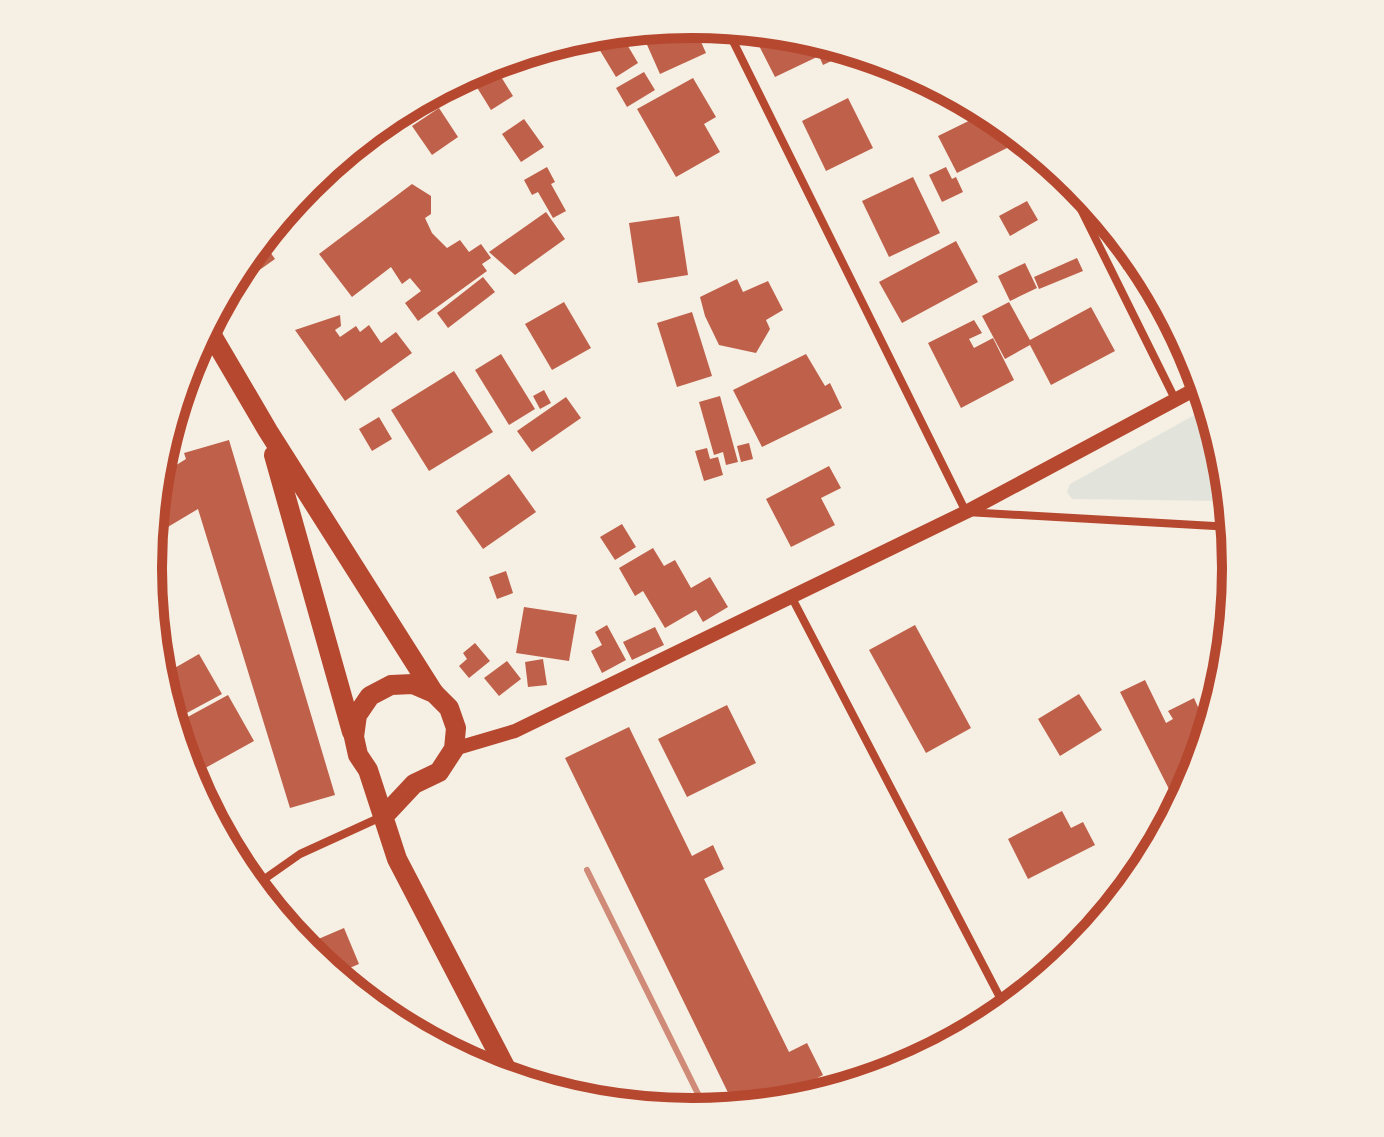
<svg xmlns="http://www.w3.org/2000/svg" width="1384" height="1137" font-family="Commissioner,sans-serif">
	<rect width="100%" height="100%" fill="#f6efe4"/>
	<!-- green -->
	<polygon fill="#e2e4dc" points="1200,412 1211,413 1226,463 1230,501 1072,499 1067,492 1070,484"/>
	<!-- building -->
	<g fill="#bf614a">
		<polygon points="693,24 706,53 660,74 640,29"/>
		<polygon points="751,30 810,38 817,51 831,44 852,51 823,65 819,56 775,77"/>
		<polygon points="619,31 638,63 616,77 590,34"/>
		<polygon points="495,67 513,96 491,110 473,81"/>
		<polygon points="644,72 655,90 627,107 616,88"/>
		<polygon points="693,78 716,117 704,124 720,152 676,177 637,109"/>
		<polygon points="848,98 873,148 826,171 802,121"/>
		<polygon points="439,108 458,137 432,155 412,126"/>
		<polygon points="987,112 1001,121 1013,145 957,173 938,136"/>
		<polygon points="524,119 544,147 521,162 502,134"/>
		<polygon points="547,167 555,182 551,184 566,211 553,218 538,192 532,195 524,180"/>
		<polygon points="946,167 952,179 956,177 963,192 942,202 929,175"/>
		<polygon points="913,177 940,233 889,257 862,201"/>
		<polygon points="412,184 431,196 431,214 425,218 432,233 447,248 460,240 469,252 481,244 491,258 482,264 487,271 418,321 405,303 421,291 410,278 402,284 391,267 352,297 319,254"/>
		<polygon points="1090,199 1141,261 1124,270 1086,201"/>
		<polygon points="1027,201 1038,220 1010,236 999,216"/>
		<polygon points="546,212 565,239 515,275 489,252"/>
		<polygon points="679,216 688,275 638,283 629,223"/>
		<polygon points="261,239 275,259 258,271 247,256"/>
		<polygon points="956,241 978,282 902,323 879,282"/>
		<polygon points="1077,258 1083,271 1039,289 1034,277"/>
		<polygon points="1025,263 1037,288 1010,301 998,276"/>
		<polygon points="483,277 495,292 448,328 437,313"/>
		<polygon points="737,279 743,292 768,281 783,310 766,320 770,329 756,353 719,345 705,316 700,297"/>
		<polygon points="564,302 591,348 552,370 525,324"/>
		<polygon points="1009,302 1030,340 1091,307 1115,351 1051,385 1030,345 1005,359 982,316"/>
		<polygon points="692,312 712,376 677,387 657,323"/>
		<polygon points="340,315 341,326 335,330 340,337 356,326 360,332 369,325 381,343 396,332 412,353 345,401 295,330"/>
		<polygon points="974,320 982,333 969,339 974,348 993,338 1014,380 961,408 928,343"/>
		<polygon points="501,354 535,409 509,425 475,370"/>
		<polygon points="806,354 825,386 830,383 842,408 762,447 733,390"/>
		<polygon points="454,371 493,432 429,471 391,410"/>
		<polygon points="544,390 551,403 540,409 533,396"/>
		<polygon points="720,396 738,462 726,465 723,452 714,455 699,402"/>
		<polygon points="566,397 581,418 532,452 517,431"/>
		<polygon points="379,417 392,439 372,451 359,429"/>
		<polygon points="229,440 335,795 290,808 198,509 151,537 157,477 186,459 184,453"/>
		<polygon points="749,443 753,459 741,462 737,446"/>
		<polygon points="707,448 710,459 718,457 723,475 704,481 695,451"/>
		<polygon points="829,466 841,488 821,498 835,525 791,547 766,499"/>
		<polygon points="509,474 536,512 483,549 456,511"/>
		<polygon points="622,524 636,547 615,560 600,537"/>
		<polygon points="653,548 664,566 675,560 691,588 710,577 728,607 703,622 696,610 665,628 643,591 635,596 619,568"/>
		<polygon points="506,571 513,593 497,599 489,577"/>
		<polygon points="524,607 577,615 569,661 516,653"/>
		<polygon points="607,625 626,660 602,673 591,651 602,645 595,632"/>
		<polygon points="915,625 971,728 926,753 869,650"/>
		<polygon points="655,627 664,645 632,660 623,642"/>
		<polygon points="475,643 490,661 469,678 459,666 467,659 463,653"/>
		<polygon points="199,654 222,694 172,721 159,677"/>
		<polygon points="543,659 547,685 528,687 525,662"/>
		<polygon points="507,661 521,679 499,696 484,678"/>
		<polygon points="1145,680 1166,723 1173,719 1168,711 1194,698 1198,707 1220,696 1195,777 1185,796 1175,801 1120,692"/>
		<polygon points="1079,694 1102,730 1060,756 1038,719"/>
		<polygon points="228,695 254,741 189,777 173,725"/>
		<polygon points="727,705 756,763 687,797 658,739"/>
		<polygon points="629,727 692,856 713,845 724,869 704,879 789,1052 807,1043 823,1075 764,1106 736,1109 565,758"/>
		<polygon points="1062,811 1071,828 1083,822 1095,845 1028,879 1008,839"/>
		<polygon points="344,928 359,964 333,975 317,962 309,943"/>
	</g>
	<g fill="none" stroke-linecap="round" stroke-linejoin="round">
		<!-- minor -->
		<g stroke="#b5482f" stroke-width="8">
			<polyline points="726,27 966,512 1232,527"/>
			<polyline points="1062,171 1175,399"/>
			<polyline points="791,596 1007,1011"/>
			<polyline points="253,887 300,854 381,817"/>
		</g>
		<!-- tertiary -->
		<polyline stroke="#b5482f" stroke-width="14" points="454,749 515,731 966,512 1203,385"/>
		<!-- primary -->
		<g stroke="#b5482f" stroke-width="20">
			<polyline points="207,327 268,431 434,693"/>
			<polyline points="274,455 352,732"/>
			<polyline points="384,816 414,784 439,772 454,749 456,728 449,708 434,693 413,684 391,685 370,696 357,715 354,737 358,755 368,770 397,859 512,1080"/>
		</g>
		<!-- rail -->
		<polyline stroke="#cf8b77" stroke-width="6" points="587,870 707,1112"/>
	</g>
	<!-- crop -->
	<path d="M0 0H1384V1137H0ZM162 568a530 530 0 1 1 1060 0a530 530 0 1 1-1060 0Z" fill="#f6efe4" fill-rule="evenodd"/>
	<path fill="none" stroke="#b5482f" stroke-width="10" d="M162 568a530 530 0 1 1 1060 0a530 530 0 1 1-1060 0Z"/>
</svg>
